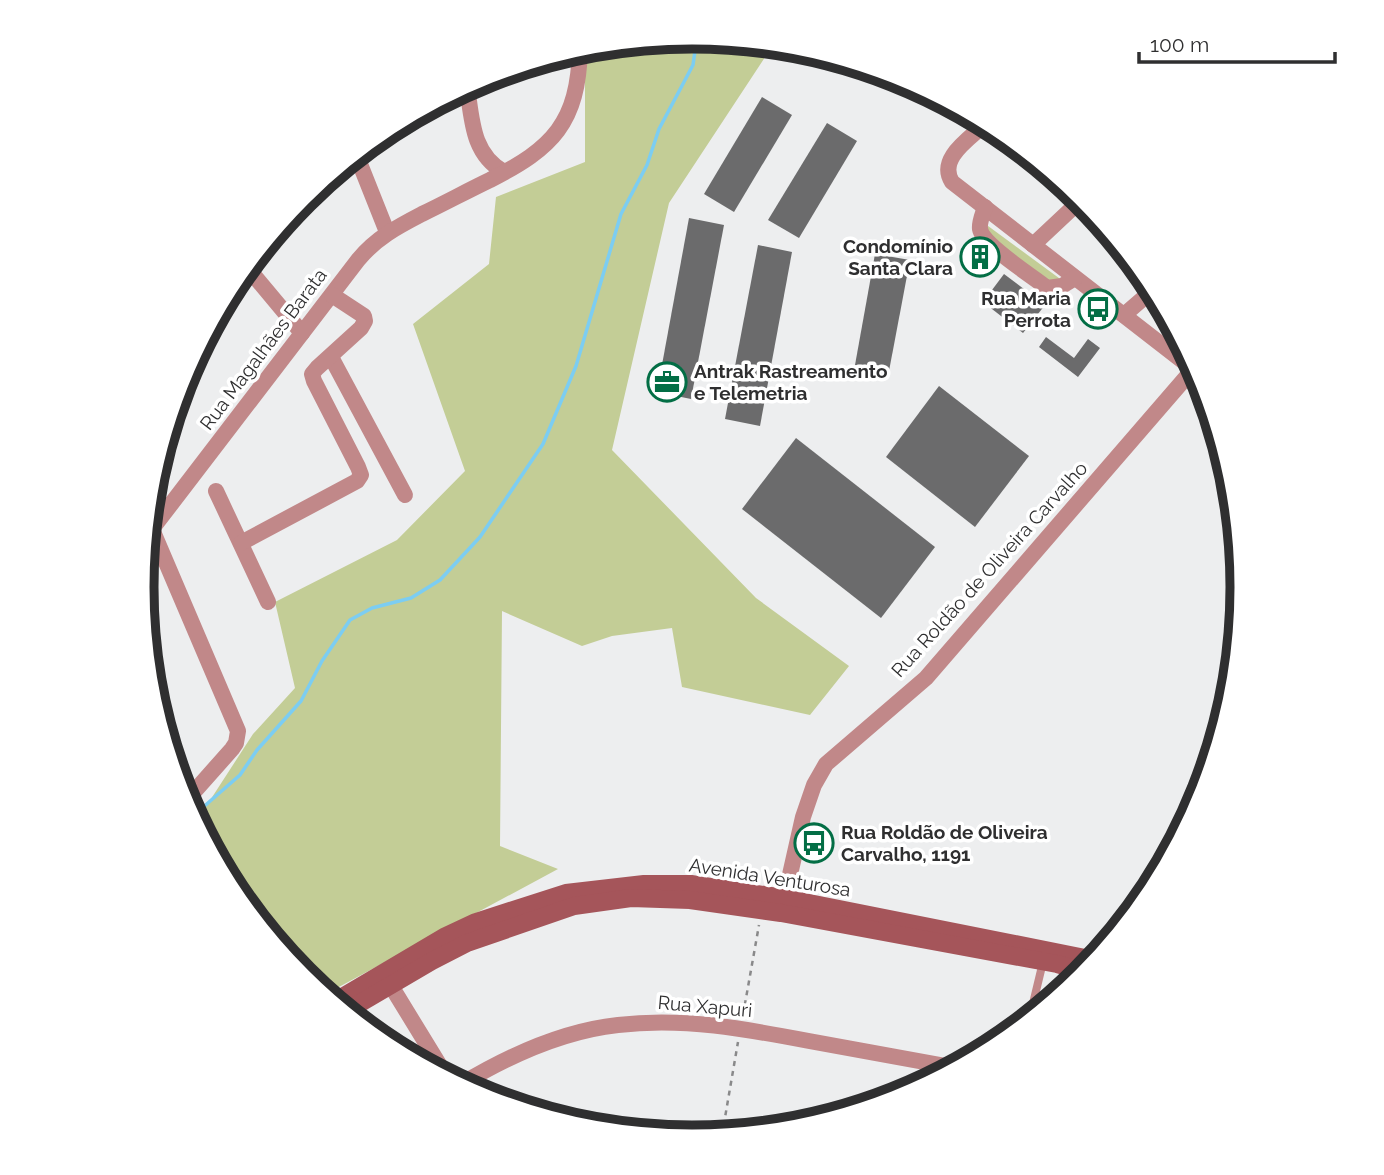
<svg xmlns="http://www.w3.org/2000/svg" width="1384" height="1175" font-family="Raleway,sans-serif">
	<rect width="100%" height="100%" fill="#edeeef"/>
	<!-- green -->
	<g fill="#c3cd96">
		<polygon points="692,37 773,45 669,203 612,450 756,598 849,666 810,715 682,687 672,628 612,636 582,646 502,611 500,846 558,869 324,995 302,977 234,893 196,822 253,734 295,688 275,602 397,540 465,471 413,324 489,264 496,197 585,162 585,47"/>
		<polygon points="984,223 1063,281 1053,283 987,237"/>
	</g>
	<g fill="none" stroke-linecap="round" stroke-linejoin="round">
		<!-- stream -->
		<polyline stroke="#7ccdf2" stroke-width="3.5" points="193,816 240,775 257,750 301,701 322,661 350,620 372,608 411,598 440,580 480,537 543,444 576,366 621,214 647,165 659,129 693,65 697,37"/>
	</g>
	<!-- building -->
	<g fill="#6b6b6c">
		<polygon points="762,97 792,115 734,212 704,194"/>
		<polygon points="827,123 857,141 799,238 768,220"/>
		<polygon points="689,218 724,225 691,399 657,392"/>
		<polygon points="758,245 792,252 760,426 725,419"/>
		<polygon points="875,254 910,260 889,371 855,365"/>
		<polygon points="1004,274 1045,305 1023,333 983,302"/>
		<polygon points="1046,337 1074,358 1088,339 1100,348 1078,377 1039,347"/>
		<polygon points="939,386 1029,456 975,527 886,457"/>
		<polygon points="796,438 935,547 881,618 742,509"/>
	</g>
	<g fill="none" stroke-linecap="round" stroke-linejoin="round">
		<!-- path -->
		<g stroke="#89898a" stroke-width="2.5" stroke-dasharray="5 5" stroke-linecap="butt">
			<polyline points="743,1015 759,925"/>
			<polyline points="722,1135 738,1042"/>
		</g>
		<!-- lane -->
		<polyline stroke="#c18889" stroke-width="8" points="1029,1020 1043,962"/>
		<!-- street -->
		<g stroke="#c18889" stroke-width="16">
			<path d="M 467,86 C 472,120 472,154 504,172"/>
			<path d="M 986,123 C 971,138 937,158 952,182 L 1193,369"/>
			<polyline points="356,154 387,232"/>
			<path d="M 985,207 C 983,214 979,222 980,229 C 983,246 1033,276 1047,288 L 1062,286 L 1075,278"/>
			<polyline points="1033,245 1082,199"/>
			<polyline points="246,266 302,333"/>
			<polyline points="1124,315 1154,289"/>
			<polyline points="331,357 405,495"/>
			<polyline points="216,491 268,602"/>
			<polyline points="148,520 238,731 236,743 232,749 185,802"/>
			<path d="M 152,529 L 358,260 C 376,238 397,227 422,214 C 445,203 467,191 490,180 C 553,148 578,123 580,49"/>
			<polyline points="241,543 357,481 361,475 358,467 314,381 312,374 317,368 361,328 365,321 364,316 332,295"/>
			<polyline points="782,910 803,817 814,785 826,764 926,678 1195,367"/>
			<polyline points="385,976 448,1079"/>
			<path d="M 460,1085 C 508,1056 562,1031 618,1025 C 683,1017 746,1029 809,1041 C 858,1050 907,1059 957,1068"/>
		</g>
		<!-- secondary -->
		<g stroke="#a5555a" stroke-width="18">
			<polyline points="334,1002 444,937 476,922 566,893 644,884 691,884 784,898 1095,960"/>
			<polyline points="345,1012 432,961 467,943 574,906 631,898 690,900 781,913 1057,964 1086,972"/>
		</g>
	</g>
	<!-- icons -->
	<defs>
		<g id="building-ring" transform="scale(2.0125)"><circle r="9.5" fill="#fff" stroke="#036e45" stroke-width="1.5"/><path d="M-4-6H4V6H1V3H-1V6H-4ZM-2.5-4.3h1.7v1.8h-1.7ZM.8-4.3h1.7v1.8H.8ZM-2.5-1h1.7V.8h-1.7ZM.8-1h1.7V.8H.8Z" fill="#036e45"/></g>
		<g id="bus-ring" transform="scale(2.0125)"><circle r="9.5" fill="#fff" stroke="#036e45" stroke-width="1.5"/><path d="M-5-6H5V4H4V6H2V4H-2V6H-4V4H-5ZM-3.5-4V0h7V-4ZM-3.5 1.2v1.5H-2V1.2ZM2 1.2v1.5H3.5V1.2Z" fill="#036e45"/></g>
		<g id="office-ring" transform="scale(2.0125)"><circle r="9.5" fill="#fff" stroke="#036e45" stroke-width="1.5"/><path d="M-6-3h4V-5.5h4V-3h4V5H-6ZM-1-4.5V-3h2v-1.5ZM-6 0V1H6V0Z" fill="#036e45"/></g>
	</defs>
	<g fill-rule="evenodd">
		<use href="#building-ring" x="980" y="257"/>
		<use href="#bus-ring" x="1098" y="309"/>
		<use href="#office-ring" x="667" y="382"/>
		<use href="#bus-ring" x="814" y="843"/>
	</g>
	<g text-anchor="middle" dominant-baseline="central" stroke-width="7" stroke-linejoin="round" paint-order="stroke">
		<!-- poi labels -->
		<g font-size="19" font-weight="bold" fill="#2f2f30" stroke="#fff" text-anchor="end">
			<text x="953" y="246">Condomínio<tspan x="953" dy="22">Santa Clara</tspan></text>
			<text x="1071" y="298">Rua Maria<tspan x="1071" dy="22">Perrota</tspan></text>
			<text x="694" y="371" text-anchor="start">Antrak Rastreamento<tspan x="694" dy="22">e Telemetria</tspan></text>
			<text x="841" y="832" text-anchor="start">Rua Roldão de Oliveira<tspan x="841" dy="22">Carvalho, 1191</tspan></text>
		</g>
		<!-- street labels -->
		<g font-size="19" fill="#2f2f30" stroke="#fff">
			<text transform="translate(263 349) rotate(-53)">Rua Magalhães Barata</text>
			<text transform="translate(989 569) rotate(-48)">Rua Roldão de Oliveira Carvalho</text>
			<text transform="translate(770 877) rotate(9)">Avenida Venturosa</text>
			<text transform="translate(705 1006) rotate(5)">Rua Xapuri</text>
		</g>
	</g>
	<!-- crop -->
	<path d="M0 0H1384V1175H0ZM154 587a538 538 0 1 1 1076 0a538 538 0 1 1-1076 0Z" fill="#fff" fill-rule="evenodd"/>
	<path fill="none" stroke="#2f2f30" stroke-width="9" d="M154 587a538 538 0 1 1 1076 0a538 538 0 1 1-1076 0Z"/>
	<!-- scale -->
	<path d="M1139 52v10h196v-10" fill="none" stroke="#2f2f30" stroke-width="3.5"/>
	<text x="1150" y="52" font-size="21" fill="#2f2f30" stroke="#ffffff" stroke-width="5" paint-order="stroke">100 m</text>
</svg>
